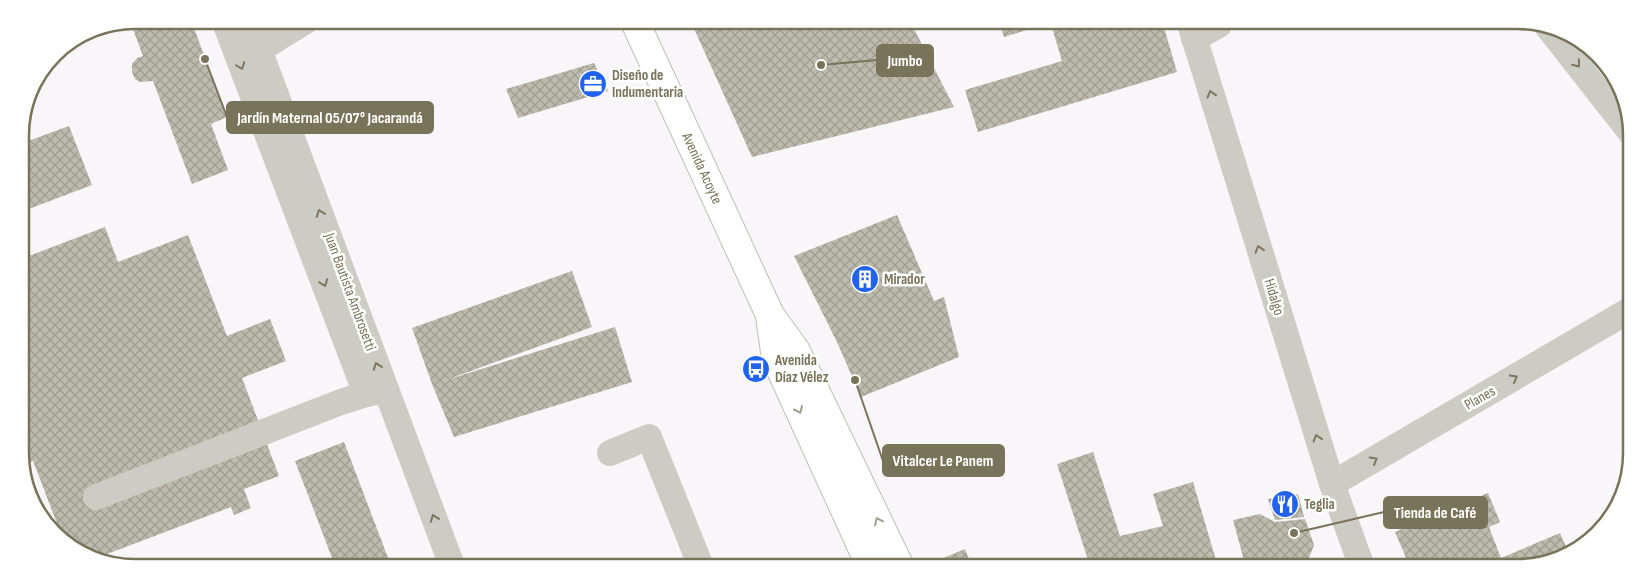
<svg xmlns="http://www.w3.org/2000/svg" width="1652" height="588" font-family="'Sofia Sans Condensed',sans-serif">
	<defs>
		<pattern id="building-cross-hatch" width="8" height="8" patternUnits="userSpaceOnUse" patternTransform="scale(1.25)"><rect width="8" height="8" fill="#bdbbad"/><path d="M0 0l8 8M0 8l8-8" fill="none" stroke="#9e9d90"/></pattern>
	</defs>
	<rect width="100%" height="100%" fill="#f8f6f9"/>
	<!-- building -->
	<g fill="url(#building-cross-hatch)">
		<polygon points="135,20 173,20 174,23 181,20 191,20 227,117 211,124 228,170 192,184 153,81 140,82 135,79 132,72 132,64 137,58 143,56 130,21"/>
		<polygon points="691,22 911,23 954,107 752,157"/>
		<polygon points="1000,24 1047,24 1004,37"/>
		<polygon points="1051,24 1163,24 1177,72 978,132 965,90 1062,61"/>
		<polygon points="594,63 608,91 518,118 506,89"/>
		<polygon points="25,108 31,121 21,125 24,114"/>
		<polygon points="69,126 92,185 21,212 20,144"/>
		<polygon points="897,215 934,301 944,297 959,357 861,397 837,342 794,256"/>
		<polygon points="105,227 118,262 188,235 227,336 270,319 286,361 242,378 279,476 244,489 251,508 234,515 231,507 94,559 63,539 33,461 22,465 21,259"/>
		<polygon points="572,271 592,327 446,380 615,327 632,382 454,437 432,384 412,328"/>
		<polygon points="344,442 390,563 334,563 295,461"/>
		<polygon points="1093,452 1120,536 1163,526 1153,494 1193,482 1218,567 1090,566 1057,464"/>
		<polygon points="1488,493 1500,522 1489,527 1501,558 1560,533 1568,551 1524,568 1410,567 1395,532"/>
		<polygon points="1298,494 1304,517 1275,520 1268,499"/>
		<polygon points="1260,514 1275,522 1305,519 1314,545 1309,558 1245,564 1233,520"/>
		<polygon points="965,549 972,566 938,565 936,561"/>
	</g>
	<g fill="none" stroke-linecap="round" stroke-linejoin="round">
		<!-- major casing -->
		<g stroke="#bfbeb5" stroke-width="30">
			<g id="major">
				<path id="s1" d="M 635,22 L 770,315 L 796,351 L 899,565"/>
				<polyline points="770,316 776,359 870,565"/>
			</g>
		</g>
		<!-- minor -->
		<g stroke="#cdccc4" stroke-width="26">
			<polyline points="224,20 366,394"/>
			<polyline points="248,20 451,563"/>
			<polyline points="1190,24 1332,484 1362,567"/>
			<polyline points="1547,26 1631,133"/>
			<polyline points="1194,39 1219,25"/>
			<polyline points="259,50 306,21"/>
			<polyline points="610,453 649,437 700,564"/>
			<polyline points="1332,484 1628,311"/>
			<polyline points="96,497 341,402 366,394 383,391"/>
		</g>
		<!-- major -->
		<use href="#major" stroke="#fff" stroke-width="28"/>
	</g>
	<!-- one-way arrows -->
	<defs><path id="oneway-chevron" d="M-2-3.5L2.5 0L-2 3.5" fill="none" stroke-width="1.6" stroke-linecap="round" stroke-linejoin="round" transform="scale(1.25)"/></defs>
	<g stroke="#7b785e">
		<use href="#oneway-chevron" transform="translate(1577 64) rotate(52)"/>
		<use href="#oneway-chevron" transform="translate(241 66) rotate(69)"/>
		<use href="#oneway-chevron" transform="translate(1211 94) rotate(-107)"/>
		<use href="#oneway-chevron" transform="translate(320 213) rotate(-110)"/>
		<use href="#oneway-chevron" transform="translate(1259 249) rotate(-107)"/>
		<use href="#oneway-chevron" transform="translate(324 283) rotate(69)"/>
		<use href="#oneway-chevron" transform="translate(377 366) rotate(-110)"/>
		<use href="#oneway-chevron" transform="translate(1514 378) rotate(-30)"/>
		<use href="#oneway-chevron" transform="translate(1317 438) rotate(-107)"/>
		<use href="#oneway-chevron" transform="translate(1374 460) rotate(-30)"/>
		<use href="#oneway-chevron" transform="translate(434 518) rotate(-110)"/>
	</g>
	<g stroke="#a09e8b">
		<use href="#oneway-chevron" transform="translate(799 410) rotate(66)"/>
		<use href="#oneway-chevron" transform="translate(878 521) rotate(-116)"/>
	</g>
	<!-- icons -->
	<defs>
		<g id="office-disc" transform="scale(1.4375)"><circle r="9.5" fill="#2162ef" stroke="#fff"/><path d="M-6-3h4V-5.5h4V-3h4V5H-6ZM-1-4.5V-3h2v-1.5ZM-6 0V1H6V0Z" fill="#fff"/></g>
		<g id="building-disc" transform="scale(1.4375)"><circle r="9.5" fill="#2162ef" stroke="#fff"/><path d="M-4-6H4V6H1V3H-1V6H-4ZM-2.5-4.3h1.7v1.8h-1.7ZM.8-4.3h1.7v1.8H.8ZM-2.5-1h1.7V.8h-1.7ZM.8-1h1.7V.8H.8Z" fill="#fff"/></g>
		<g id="bus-disc" transform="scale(1.4375)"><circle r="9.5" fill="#2162ef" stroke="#fff"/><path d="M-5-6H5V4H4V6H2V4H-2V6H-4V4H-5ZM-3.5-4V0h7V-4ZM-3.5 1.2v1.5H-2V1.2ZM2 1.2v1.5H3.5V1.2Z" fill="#fff"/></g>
		<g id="restaurant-disc" transform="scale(1.4375)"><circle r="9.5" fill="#2162ef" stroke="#fff"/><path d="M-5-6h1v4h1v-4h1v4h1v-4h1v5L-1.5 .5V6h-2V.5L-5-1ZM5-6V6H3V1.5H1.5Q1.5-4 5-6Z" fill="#fff"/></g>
	</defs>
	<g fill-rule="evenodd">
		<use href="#office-disc" x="593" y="84"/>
		<use href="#building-disc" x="865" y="279"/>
		<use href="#bus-disc" x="756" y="369"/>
		<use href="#restaurant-disc" x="1285" y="504"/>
	</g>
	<g text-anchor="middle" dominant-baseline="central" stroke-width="5" stroke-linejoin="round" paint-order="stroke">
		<!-- poi labels -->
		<g font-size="15" font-weight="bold" fill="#777459" stroke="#fff" text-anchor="start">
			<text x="612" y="75">Diseño de<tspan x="612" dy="17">Indumentaria</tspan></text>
			<text x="884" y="279">Mirador</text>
			<text x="775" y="360">Avenida<tspan x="775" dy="17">Díaz Vélez</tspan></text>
			<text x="1304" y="504">Teglia</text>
		</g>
		<!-- street labels -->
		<g font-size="15" fill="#777459" stroke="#fff">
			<text stroke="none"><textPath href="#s1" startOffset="161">Avenida Acoyte</textPath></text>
			<text transform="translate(350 292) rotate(70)">Juan Bautista Ambrosetti</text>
			<text transform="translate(1274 297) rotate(73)">Hidalgo</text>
			<text transform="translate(1480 398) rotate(-30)">Planes</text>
		</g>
	</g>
	<!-- crop -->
	<path d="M0 0H1652V588H0ZM135 29H1517A106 106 0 0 1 1623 135V453A106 106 0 0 1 1517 559H135A106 106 0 0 1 29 453V135A106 106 0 0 1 135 29Z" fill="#fff" fill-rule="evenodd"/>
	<path fill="none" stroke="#777459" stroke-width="2.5" d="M135 29H1517A106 106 0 0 1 1623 135V453A106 106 0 0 1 1517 559H135A106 106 0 0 1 29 453V135A106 106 0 0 1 135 29Z"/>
	<!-- callouts -->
	<path fill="none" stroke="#777459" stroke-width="2" d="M821 65L877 60M205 59L227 117M855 380L883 461M1294 533L1384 512"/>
	<g fill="#777459" stroke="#fff" stroke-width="2">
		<circle cx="821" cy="65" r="5"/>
		<circle cx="205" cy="59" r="5"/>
		<circle cx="855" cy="380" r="5"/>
		<circle cx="1294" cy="533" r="5"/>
	</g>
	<g fill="#777459" stroke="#777459" stroke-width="2">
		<rect x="877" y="45" width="56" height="31" rx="5"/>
		<rect x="227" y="102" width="206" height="31" rx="5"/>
		<rect x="883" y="445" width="121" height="31" rx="5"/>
		<rect x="1384" y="497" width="103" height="31" rx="5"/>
	</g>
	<g font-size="16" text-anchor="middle" font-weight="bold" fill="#fff">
		<text x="905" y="66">Jumbo</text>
		<text x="330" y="123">Jardín Maternal 05/07° Jacarandá</text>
		<text x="943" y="466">Vitalcer Le Panem</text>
		<text x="1435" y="518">Tienda de Café</text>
	</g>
</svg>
